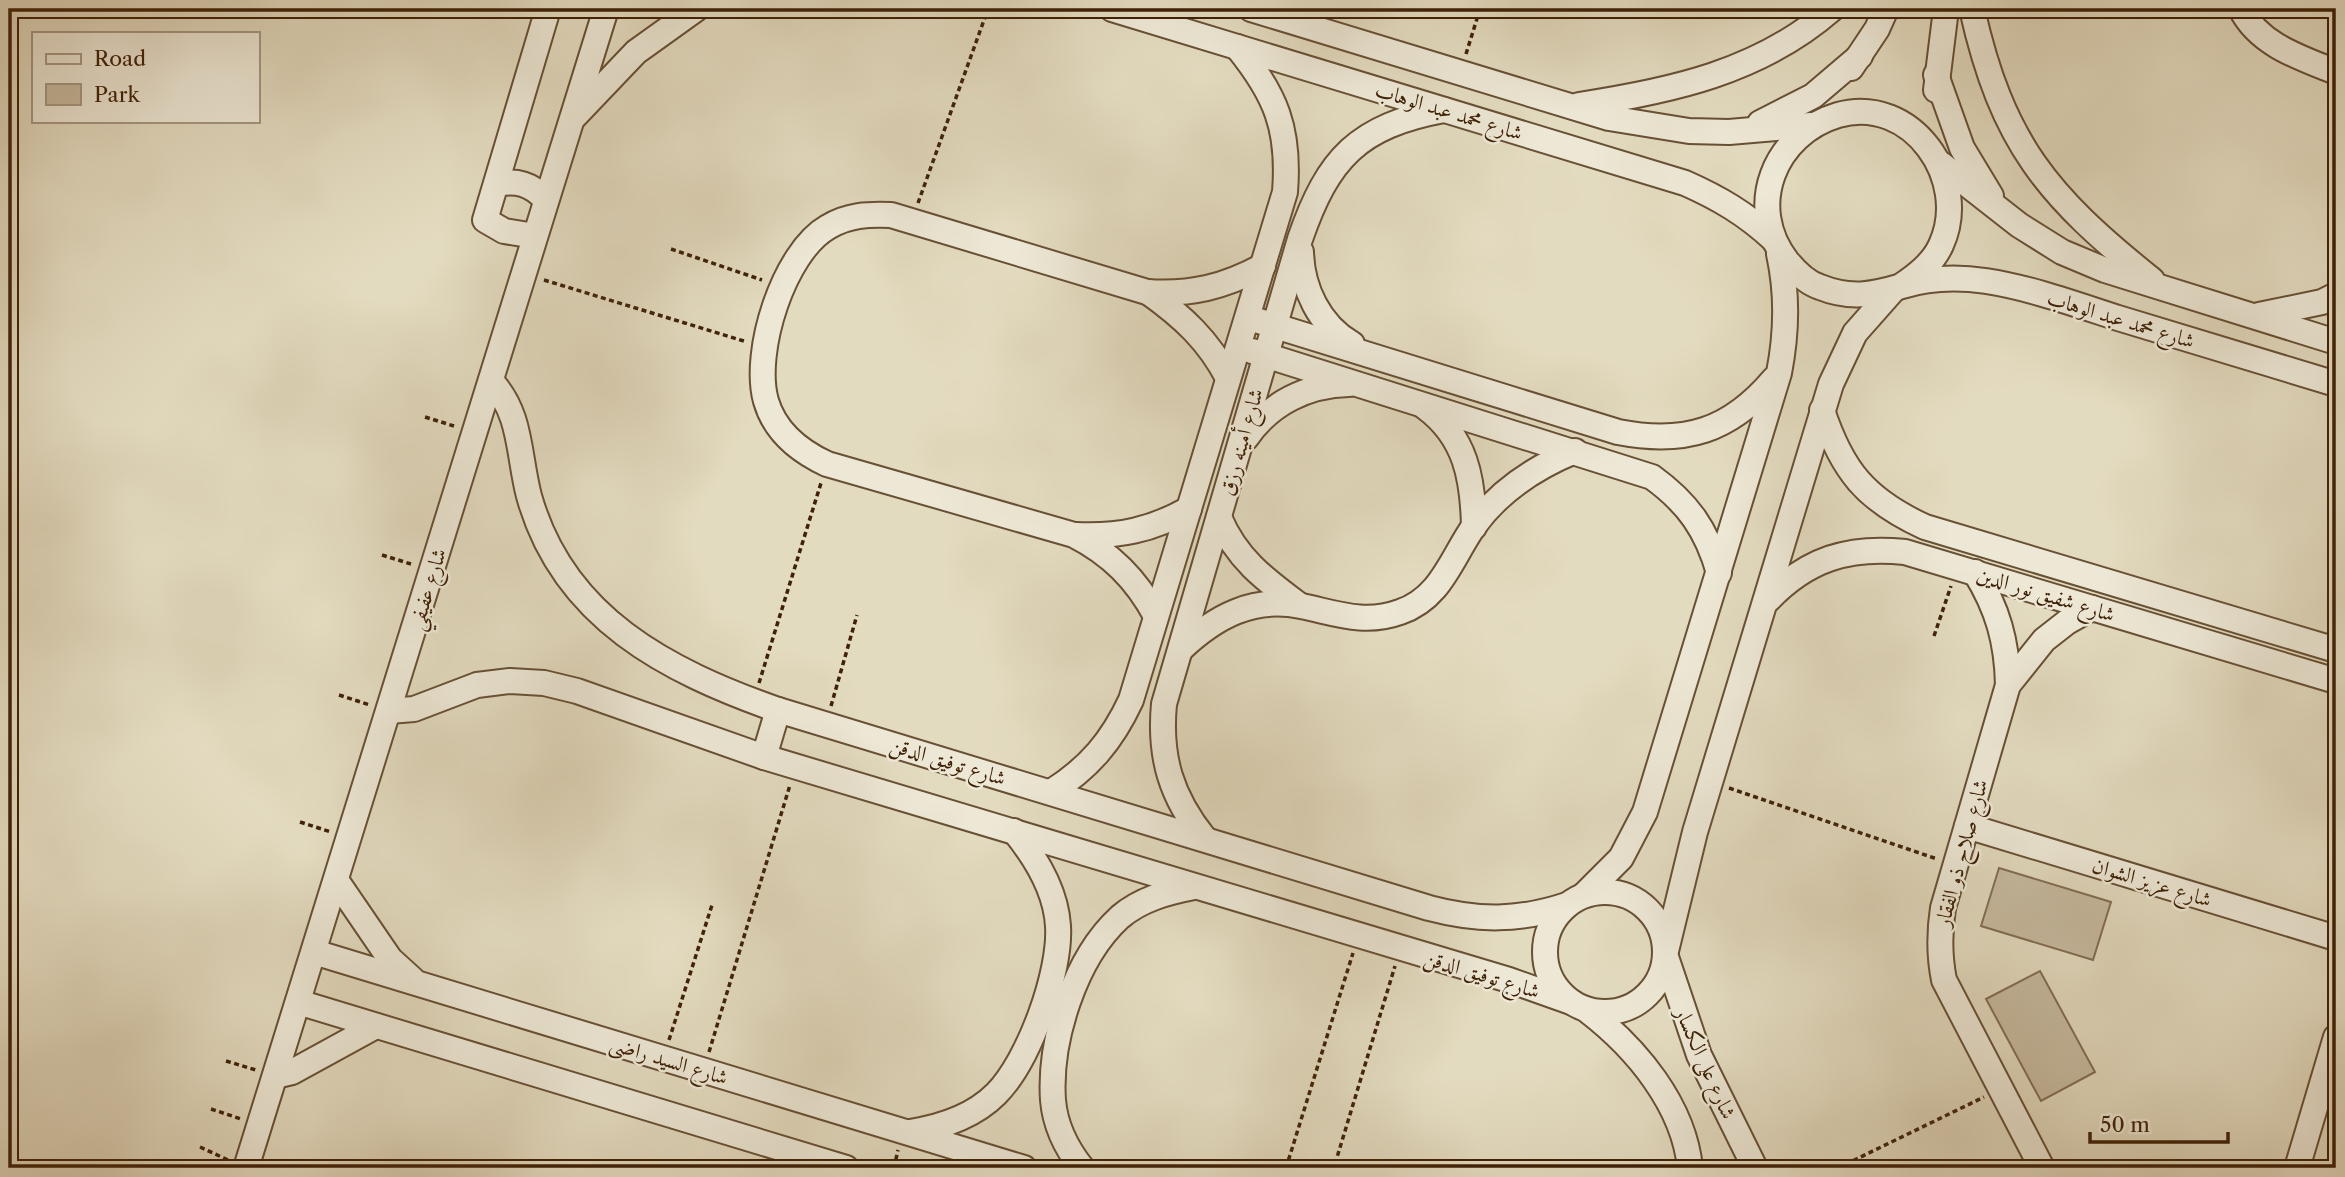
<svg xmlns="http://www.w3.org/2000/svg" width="2345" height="1177" font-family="'Libre Caslon Text',Amiri,serif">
	<rect width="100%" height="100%" fill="#e3dbc0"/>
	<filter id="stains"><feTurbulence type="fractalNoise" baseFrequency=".00286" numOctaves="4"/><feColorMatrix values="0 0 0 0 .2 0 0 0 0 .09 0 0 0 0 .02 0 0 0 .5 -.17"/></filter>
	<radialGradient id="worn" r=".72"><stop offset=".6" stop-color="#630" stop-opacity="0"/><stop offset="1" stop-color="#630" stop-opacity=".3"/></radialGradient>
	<!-- green -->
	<g fill="#c7bba1" stroke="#836e54" stroke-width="2">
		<polygon points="1999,868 2111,902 2093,960 1981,926"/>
		<polygon points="2040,971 2095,1072 2041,1101 1986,999"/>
	</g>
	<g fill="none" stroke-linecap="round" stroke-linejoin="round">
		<!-- minor casing -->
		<g stroke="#685035" stroke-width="28">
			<g id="minor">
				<path d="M 1112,9 L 1685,183 C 1719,198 1746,214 1773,239"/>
				<polyline points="1251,9 1609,118 1689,131 1729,132 1811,125"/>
				<path d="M 1972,9 C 2002,143 2047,196 2152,280"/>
				<path d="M 2241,9 C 2259,45 2301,58 2336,72"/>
				<polyline points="1851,68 1877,29 1886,9"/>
				<polyline points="1936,75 1962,148 1991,196"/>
				<polyline points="1936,90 1946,9"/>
				<path d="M 1579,105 C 1671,91 1760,72 1832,9"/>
				<polyline points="575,116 636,52 696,9"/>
				<polyline points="1760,123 1813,96 1860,56"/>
				<polyline points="1941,164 2019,225 2062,252 2105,270 2336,342"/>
				<path d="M 497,184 C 517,180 531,184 545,199"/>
				<polyline points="535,236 504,231 485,220 548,9"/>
				<path d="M 1301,252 C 1302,288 1319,325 1352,344"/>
				<path d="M 1901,286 C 1917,275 1933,263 1941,245 C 1971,180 1912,94 1838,115 C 1774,134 1745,207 1787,261 C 1796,272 1807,283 1820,287 C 1850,299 1872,295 1902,286 C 1928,278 1959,277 1986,281 C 2031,288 2075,304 2118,318 C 2191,340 2264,362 2336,384"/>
				<path d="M 1148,292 C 1183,317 1208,340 1228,378"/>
				<polyline points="2259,315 2322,302 2336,295"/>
				<path d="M 1259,321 L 1618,432 C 1685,445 1730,431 1774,379"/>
				<path d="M 1252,351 L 1652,477 C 1688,503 1707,530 1719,573"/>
				<path d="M 491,381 C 522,414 518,454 529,496 C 563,618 667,671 778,710 L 1429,908 C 1478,921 1519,921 1567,905"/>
				<path d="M 1425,407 C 1466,437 1473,479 1474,527"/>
				<path d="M 1822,410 C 1842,471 1866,500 1925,527 L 2336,650"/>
				<path d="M 1246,438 C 1270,403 1307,385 1349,384"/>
				<path d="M 1219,517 C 1236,558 1264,579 1299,605"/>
				<path d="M 1076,535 C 1118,537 1152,530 1189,509"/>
				<path d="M 1975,572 C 1998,609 2007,642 2008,685"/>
				<path d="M 1768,600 C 1807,559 1849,546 1905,552 L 2336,681"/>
				<path d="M 1156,616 C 1136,579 1111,554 1074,535 L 827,464 C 799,451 775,432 766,401 C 752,352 784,252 828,227 C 848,215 868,214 891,215 L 1147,292 C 1191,295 1224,287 1263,266"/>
				<path d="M 1181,649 C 1215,617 1253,596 1301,606 C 1336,613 1364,625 1400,612 C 1441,598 1451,559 1474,526 C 1499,491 1536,467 1575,451"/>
				<polyline points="389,711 414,709 477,685 510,681 544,683 577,691 764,757 1509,980 1571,1002"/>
				<polyline points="764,757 778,710"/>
				<path d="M 1051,792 C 1089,768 1112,741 1131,700 L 1285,192 C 1290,129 1276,95 1237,47"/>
				<polyline points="1967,826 2336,938"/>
				<path d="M 1205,839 C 1171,797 1159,757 1164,704 L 1300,239 C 1328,158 1358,126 1444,110"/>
				<polyline points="336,880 390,959 412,979"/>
				<circle cx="1605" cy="952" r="60"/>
				<path d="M 1584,895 L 1621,858 L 1645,812 L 1779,373 C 1787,332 1788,295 1779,254"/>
				<polyline points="1666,951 1695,832 1831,384 1855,333 1893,290"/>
				<polyline points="314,952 1024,1168"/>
				<polyline points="1666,957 1699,1055 1755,1168"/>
				<polyline points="298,1002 846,1168"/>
				<path d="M 1588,1011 C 1636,1048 1684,1105 1690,1168"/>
				<polyline points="275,1076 292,1072 376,1026"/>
				<path d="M 910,1132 C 942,1127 973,1117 996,1094 C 1029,1061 1061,972 1058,926 C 1056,890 1036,858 1014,831"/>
				<polyline points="246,1168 606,9"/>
				<path d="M 1082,1168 C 1067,1149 1055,1125 1053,1100 C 1049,1040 1075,958 1120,917 C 1141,899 1168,892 1194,887"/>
				<path d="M 2042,1168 L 1944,980 C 1939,955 1939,934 1943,908 L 2008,685 L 2044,640 L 2067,622 L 2092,608"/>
				<polyline points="2297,1168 2336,1037"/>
			</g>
		</g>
		<!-- path -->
		<g stroke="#3f2107" stroke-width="3.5" stroke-dasharray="5 3.5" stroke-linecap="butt">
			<polyline points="1466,54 1480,9"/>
			<polyline points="918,203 988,9"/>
			<polyline points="671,249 762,280"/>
			<polyline points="544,280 747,342"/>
			<polyline points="425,417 454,426"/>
			<polyline points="382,555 411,564"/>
			<polyline points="1934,636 1951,586"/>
			<polyline points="759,683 821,483"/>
			<polyline points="339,695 370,705"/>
			<polyline points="831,706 857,615"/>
			<polyline points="1729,788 1937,859"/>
			<polyline points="300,822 331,832"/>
			<polyline points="669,1040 712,905"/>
			<polyline points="709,1052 790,785"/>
			<polyline points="226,1061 256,1070"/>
			<polyline points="211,1109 241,1119"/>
			<polyline points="200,1147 228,1160"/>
			<polyline points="1335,1164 1395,966"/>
			<polyline points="894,1168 898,1150"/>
			<polyline points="1286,1168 1353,953"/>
			<polyline points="1838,1168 1984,1097"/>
		</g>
		<!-- minor -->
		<use href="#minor" stroke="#ede8d6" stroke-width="24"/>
	</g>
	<g text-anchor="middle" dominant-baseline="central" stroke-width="5" stroke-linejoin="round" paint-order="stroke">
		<!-- street labels -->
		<g font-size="21" fill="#3f2107" stroke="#ede8d6">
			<text transform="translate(1449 111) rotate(17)">شارع محمد عبد الوهاب</text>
			<text transform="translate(2121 319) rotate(17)">شارع محمد عبد الوهاب</text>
			<text transform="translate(1241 442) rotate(-74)">شارع أمينه رزق</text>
			<text transform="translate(427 589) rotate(-73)">شارع عفيفي</text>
			<text transform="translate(2046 594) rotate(17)">شارع شفيق نور الدين</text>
			<text transform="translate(948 761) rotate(17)">شارع توفيق الدقن</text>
			<text transform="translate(1961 853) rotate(-75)">شارع صلاح ذو الفقار</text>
			<text transform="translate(2152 882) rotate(17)">شارع عزيز الشوان</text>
			<text transform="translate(1482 974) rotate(17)">شارع توفيق الدقن</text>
			<text transform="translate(669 1060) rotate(17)">شارع السيد راضى</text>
			<text transform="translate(1706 1063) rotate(66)">شارع على الكسار</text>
		</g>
	</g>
	<!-- margin -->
	<rect width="2345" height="1177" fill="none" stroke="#e3dbc0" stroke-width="35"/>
	<rect x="10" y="10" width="2324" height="1156" fill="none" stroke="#3f2107" stroke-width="3.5"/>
	<rect x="18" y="18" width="2310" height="1142" fill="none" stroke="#3f2107" stroke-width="2"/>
	<!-- legend -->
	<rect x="32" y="32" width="228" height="91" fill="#ede8d6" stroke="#a79883" stroke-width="2"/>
	<rect x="46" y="54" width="35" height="10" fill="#ede8d6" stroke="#a79883" stroke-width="2"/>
	<text x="94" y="66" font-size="21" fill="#3f2107">Road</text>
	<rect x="46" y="84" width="35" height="21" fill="#c7bba1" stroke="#a79883" stroke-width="2"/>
	<text x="94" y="102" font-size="21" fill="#3f2107">Park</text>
	<!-- scale -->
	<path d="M2090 1132v10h138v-10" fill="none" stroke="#3f2107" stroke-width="3.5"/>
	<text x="2100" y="1132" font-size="21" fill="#3f2107" stroke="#ede8d6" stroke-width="5" paint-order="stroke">50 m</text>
	<rect width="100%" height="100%" filter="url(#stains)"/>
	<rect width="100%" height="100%" fill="url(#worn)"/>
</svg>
